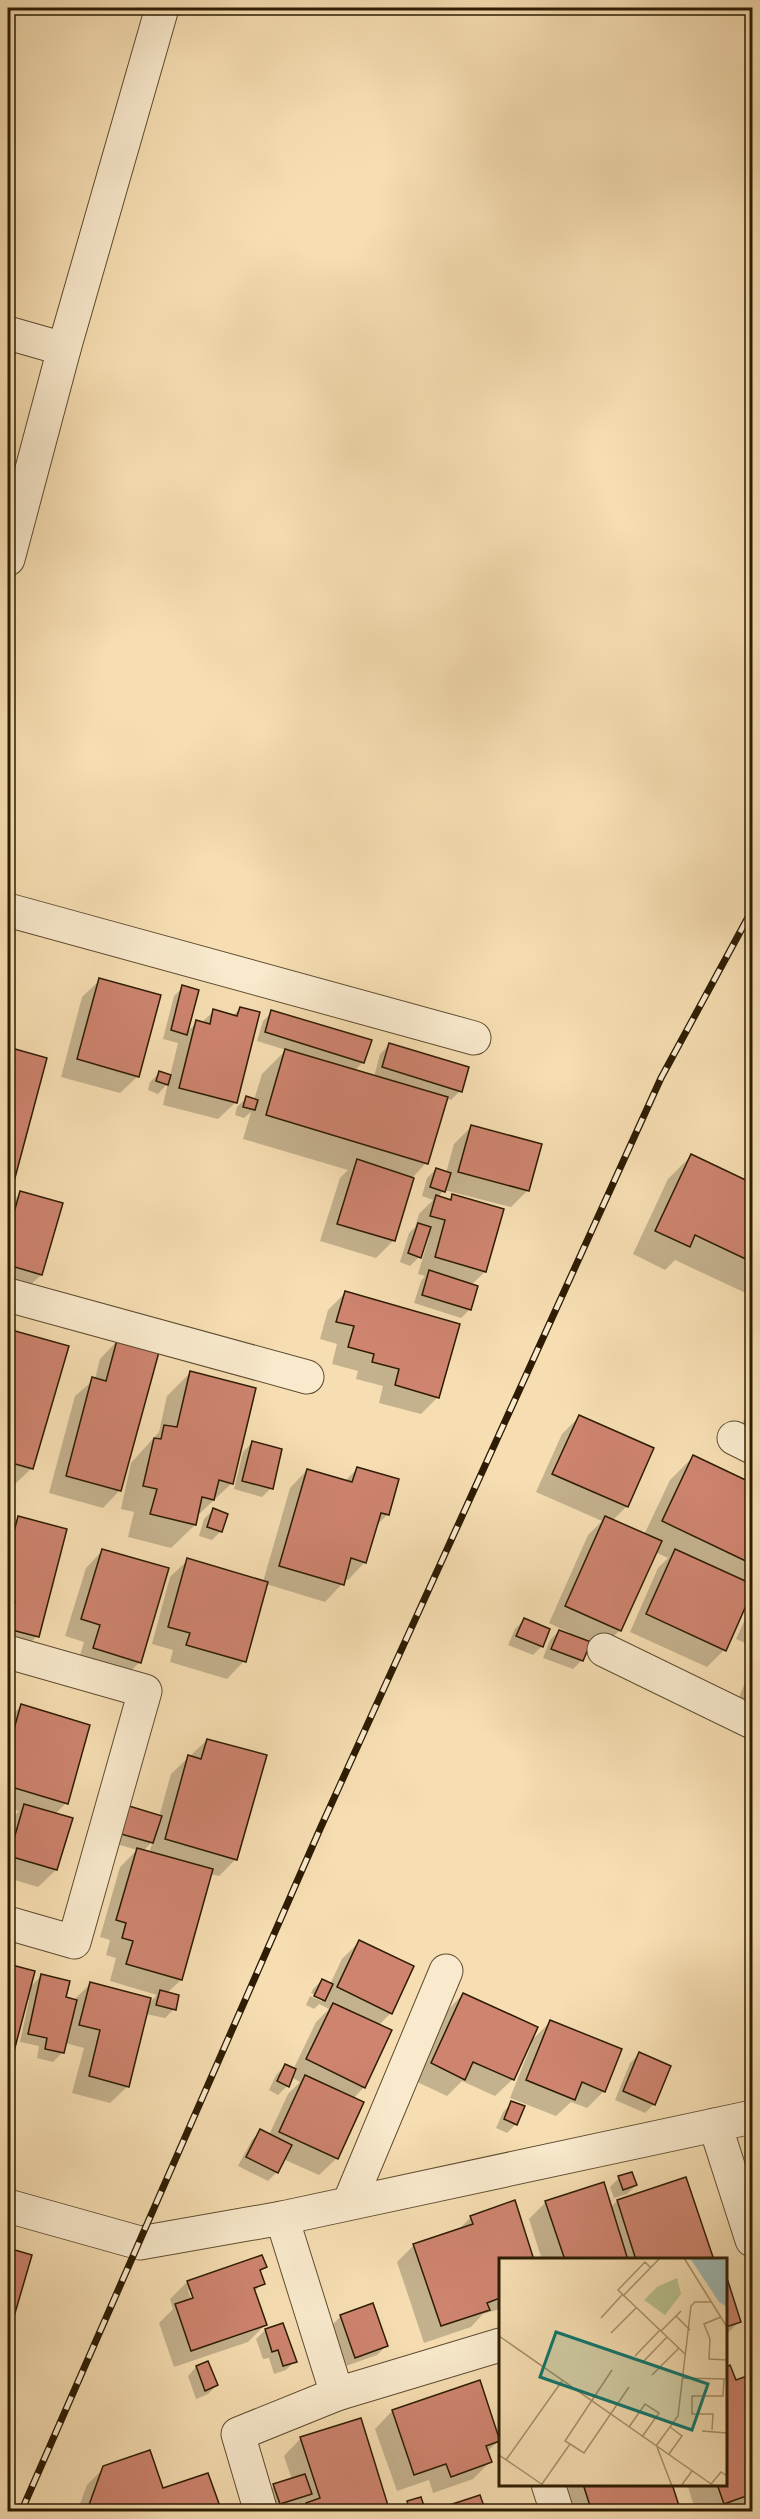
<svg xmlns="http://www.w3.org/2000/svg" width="760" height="2519" font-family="'IM FELL Double Pica',serif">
	<rect width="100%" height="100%" fill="#f6deb2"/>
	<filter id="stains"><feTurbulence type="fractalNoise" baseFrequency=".00333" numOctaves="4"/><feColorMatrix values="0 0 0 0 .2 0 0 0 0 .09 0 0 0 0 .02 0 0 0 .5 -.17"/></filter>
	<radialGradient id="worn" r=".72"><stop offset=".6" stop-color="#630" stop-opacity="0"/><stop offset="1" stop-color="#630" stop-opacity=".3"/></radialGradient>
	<!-- shadow -->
	<g fill="#0003" fill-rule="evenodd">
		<polygon points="100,980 138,1076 120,1093 61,1077 82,997"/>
		<polygon points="183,987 186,1033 197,1022 201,1023 214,1011 233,1016 240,1008 236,1102 218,1119 163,1105 168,1083 158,1094 148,1090 150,1082 159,1073 170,1076 178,1043 163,1039 174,996"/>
		<polygon points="272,1012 363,1062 354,1071 374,1077 380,1054 389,1045 460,1091 451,1100 446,1098 426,1163 413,1177 393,1241 376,1258 320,1241 340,1178 348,1170 243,1139 251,1112 244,1118 235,1115 237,1107 246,1098 254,1100 262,1074 286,1050 257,1041 263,1021"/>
		<polygon points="8,1049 45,1059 8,1199"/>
		<polygon points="471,1127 528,1190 511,1207 444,1190 438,1197 448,1200 453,1196 485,1272 471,1285 470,1309 461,1318 414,1303 421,1281 425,1276 418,1274 429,1237 426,1236 419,1257 410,1266 400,1262 409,1233 415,1227 419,1214 433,1200 422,1196 427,1178 436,1169 446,1173 454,1144"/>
		<polygon points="691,1156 752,1184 752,1296 675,1260 665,1270 633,1254 668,1179"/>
		<polygon points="21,1193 61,1204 41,1275 23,1292 8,1287 8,1206"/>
		<polygon points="345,1293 438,1397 421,1414 379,1403 383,1386 356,1379 358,1371 332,1364 337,1344 320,1339 328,1310"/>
		<polygon points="8,1330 67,1347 32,1468 14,1485 8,1483"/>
		<polygon points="117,1341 120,1490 103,1508 49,1493 75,1396 95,1379 100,1359"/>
		<polygon points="190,1373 232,1483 197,1516 195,1525 171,1548 128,1537 134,1512 121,1509 131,1463 159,1432 167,1396"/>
		<polygon points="752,1400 752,1432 741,1427"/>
		<polygon points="579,1417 652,1449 626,1507 612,1521 644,1535 670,1480 693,1457 752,1485 752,1598 749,1596 724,1650 707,1667 630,1632 658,1568 668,1558 655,1552 620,1630 603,1647 589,1641 582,1660 573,1669 543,1658 550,1640 559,1631 569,1635 570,1633 549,1623 588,1535 602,1521 536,1492 562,1434"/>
		<polygon points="252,1443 271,1488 262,1497 234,1489 243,1452"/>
		<polygon points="358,1468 388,1514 375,1527 365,1562 348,1580 344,1578 342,1584 325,1602 266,1584 244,1661 227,1679 170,1662 173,1650 152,1644 170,1577 188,1560 263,1582 290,1488 307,1470 345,1481"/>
		<polygon points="213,1510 221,1531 212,1540 199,1536 204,1519"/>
		<polygon points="19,1518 37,1636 20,1653 8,1650 8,1529"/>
		<polygon points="103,1550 140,1662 122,1679 77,1665 84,1642 65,1636 86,1568"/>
		<polygon points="752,1604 752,1646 736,1639"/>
		<polygon points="524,1620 542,1646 533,1655 508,1645 515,1629"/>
		<polygon points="752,1666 752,1722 732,1714"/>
		<polygon points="21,1706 66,1803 55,1814 71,1819 56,1870 38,1887 11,1879 8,1893 8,1823 19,1811 8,1808 8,1719"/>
		<path d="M 207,1740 L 236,1859 L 219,1876 L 210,1874 L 181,1980 L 167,1993 L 174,2009 L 165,2018 L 146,2014 L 128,2086 L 110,2103 L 72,2093 L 84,2048 L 65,2043 L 62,2053 L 53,2062 L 37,2058 L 39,2046 L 20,2042 L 29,2000 L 26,1999 L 11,2058 L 8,2061 L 8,1965 L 34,1972 L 29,1988 L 41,1976 L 64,1999 L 73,2001 L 91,1983 L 148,2004 L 157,1995 L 110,1981 L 116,1958 L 106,1955 L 110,1940 L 100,1937 L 120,1867 L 137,1850 L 113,1843 L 120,1816 L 159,1817 L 171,1774 ZM 153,1841 L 149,1853 L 143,1851 Z"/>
		<polygon points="359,1942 391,2013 378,2026 364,2087 353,2099 337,2158 319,2175 283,2159 277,2172 268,2181 238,2166 252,2140 261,2131 269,2135 288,2094 300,2082 291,2077 287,2086 278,2095 269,2090 276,2075 285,2066 293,2070 316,2022 329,2009 319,2004 314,2009 306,2005 310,1996 322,2001 322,1998 311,1993 313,1989 322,1980 330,1984 342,1959"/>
		<polygon points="463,1994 513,2079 495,2096 462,2081 447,2096 415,2081 446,2012"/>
		<polygon points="551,2021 604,2091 587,2108 571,2102 556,2116 510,2098 532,2043 530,2042"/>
		<polygon points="639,2054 654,2104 645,2113 615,2100 630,2063"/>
		<polygon points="512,2103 516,2124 507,2133 496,2128 503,2112"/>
		<polygon points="619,2178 636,2185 627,2194 614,2198 610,2187"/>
		<polygon points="685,2179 711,2257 708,2260 542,2260 529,2219 546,2202 610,2208 617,2201"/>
		<polygon points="471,2217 500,2260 500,2309 483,2314 471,2327 424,2343 397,2262 414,2245 457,2231"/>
		<polygon points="8,2250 30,2256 12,2320 8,2324"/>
		<path d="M 265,2267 L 259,2272 L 263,2283 L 254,2292 L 265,2325 L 248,2342 L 174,2367 L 159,2323 L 173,2309 L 170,2299 L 187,2282 ZM 188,2290 L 191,2290 L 197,2305 L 194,2306 Z"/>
		<polygon points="726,2280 739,2322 726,2335"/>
		<polygon points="341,2316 386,2346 377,2355 346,2366 332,2325"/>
		<polygon points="282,2325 295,2361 286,2370 274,2374 269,2358 263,2359 256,2339 265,2330"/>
		<polygon points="196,2367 217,2385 208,2394 196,2399 188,2376"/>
		<polygon points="729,2367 735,2382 752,2376 752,2501 740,2512 696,2512 687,2484 726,2484 726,2368"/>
		<polygon points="479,2382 498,2441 487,2452 490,2462 473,2479 433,2493 429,2480 397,2491 375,2429 392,2411"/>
		<polygon points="301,2438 389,2512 300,2512 299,2503 272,2512 265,2495 274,2486 292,2480 284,2456"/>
		<polygon points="104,2468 220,2512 77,2512 87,2485"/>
		<polygon points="572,2484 670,2484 679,2512 570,2512 564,2493"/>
		<polygon points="408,2503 424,2512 399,2512"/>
	</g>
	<!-- building -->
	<g fill="#ce846f" stroke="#2d1c03" stroke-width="1.5">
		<polygon points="99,978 161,995 139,1077 77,1059"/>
		<polygon points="182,985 199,990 187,1035 171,1030"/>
		<polygon points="240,1007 260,1012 237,1103 179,1088 196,1020 210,1024 213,1009 237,1016"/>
		<polygon points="271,1010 372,1040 364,1063 265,1032"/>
		<polygon points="389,1043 469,1067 462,1092 382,1067"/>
		<polygon points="8,1047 47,1058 8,1204"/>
		<polygon points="285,1049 448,1097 428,1164 266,1115"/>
		<polygon points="159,1071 171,1075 168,1085 156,1081"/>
		<polygon points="246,1096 258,1100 255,1110 243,1107"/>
		<polygon points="471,1125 542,1144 529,1191 458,1172"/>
		<polygon points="691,1154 752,1183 752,1262 695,1235 690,1247 655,1231"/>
		<polygon points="357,1159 414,1178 395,1241 337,1224"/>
		<polygon points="436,1168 451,1173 445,1192 430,1187"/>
		<polygon points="20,1191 63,1203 42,1275 8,1265 8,1234"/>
		<polygon points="452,1194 504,1209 486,1272 435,1257 445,1220 430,1216 436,1195 451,1200"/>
		<polygon points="418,1223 431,1227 421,1258 408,1253"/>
		<polygon points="429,1270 478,1286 471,1310 422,1295"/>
		<polygon points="345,1291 460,1324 439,1398 395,1385 399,1369 372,1362 374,1354 348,1347 354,1326 336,1322"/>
		<polygon points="8,1329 69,1346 33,1469 8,1462"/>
		<polygon points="117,1340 159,1352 121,1491 66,1476 92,1377 106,1381"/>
		<polygon points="190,1371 256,1388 233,1484 219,1480 214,1500 202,1497 196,1525 150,1514 157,1489 143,1486 154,1438 161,1439 164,1425 177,1427"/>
		<polygon points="579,1415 654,1448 628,1507 552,1474"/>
		<polygon points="252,1441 282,1449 273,1489 242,1481"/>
		<polygon points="693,1455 752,1483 752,1564 662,1521"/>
		<polygon points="357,1467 399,1479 389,1515 381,1513 366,1563 351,1558 344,1585 279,1566 307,1469 352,1482"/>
		<polygon points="213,1508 228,1514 222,1532 207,1527"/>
		<polygon points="18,1516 67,1529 39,1637 8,1629 15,1602 8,1600 8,1556"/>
		<polygon points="605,1516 662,1541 621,1631 565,1606"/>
		<polygon points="102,1549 169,1568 141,1663 93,1648 100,1625 81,1619"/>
		<polygon points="675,1549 752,1584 752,1592 726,1651 646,1614"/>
		<polygon points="187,1558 268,1582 246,1662 186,1645 190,1633 168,1627"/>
		<polygon points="524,1618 550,1629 543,1647 516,1636"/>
		<polygon points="559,1630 591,1642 583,1661 551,1649"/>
		<polygon points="21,1704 90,1725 68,1804 8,1786 8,1750"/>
		<polygon points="207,1739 267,1755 237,1860 165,1839 188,1755 201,1759"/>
		<polygon points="24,1804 73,1818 57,1870 9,1856"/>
		<polygon points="129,1806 162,1816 153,1843 121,1834"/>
		<polygon points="137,1848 213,1869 182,1980 126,1964 133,1941 122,1938 126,1923 116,1920"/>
		<polygon points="8,1879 12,1880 8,1896"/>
		<polygon points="359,1940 414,1966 392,2014 337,1987"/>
		<polygon points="8,1964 35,1971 12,2059 8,2058"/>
		<polygon points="41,1974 70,1981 66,1997 77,2000 64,2053 45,2049 47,2038 28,2034"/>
		<polygon points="322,1979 333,1984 325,2001 314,1996"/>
		<polygon points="90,1982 151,1998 129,2087 89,2076 100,2030 79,2025"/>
		<polygon points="160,1990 179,1995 176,2010 156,2005"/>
		<polygon points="463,1993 538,2027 514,2080 473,2062 465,2080 431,2063"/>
		<polygon points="333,2003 392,2030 365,2088 306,2059"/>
		<polygon points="550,2020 622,2049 605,2092 582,2082 575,2100 526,2080"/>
		<polygon points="639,2052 671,2066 655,2105 623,2091"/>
		<polygon points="285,2064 296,2069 289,2087 277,2081"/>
		<polygon points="305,2075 364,2102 338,2159 279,2132"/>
		<polygon points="511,2101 525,2106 517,2125 504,2119"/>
		<polygon points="260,2129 292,2145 278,2173 246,2157"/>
		<polygon points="632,2172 637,2185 623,2190 618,2176"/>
		<polygon points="686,2177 713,2257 706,2260 636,2260 617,2200"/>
		<polygon points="604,2182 628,2260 565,2260 545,2201"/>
		<polygon points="515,2200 534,2260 500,2260 500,2298 487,2303 490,2310 441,2326 413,2244 473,2224 470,2216"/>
		<polygon points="8,2248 32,2255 13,2320 8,2319"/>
		<polygon points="262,2255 267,2267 260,2270 265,2284 254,2288 267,2325 191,2351 175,2304 193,2298 187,2281"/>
		<polygon points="726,2275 741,2322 726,2327"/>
		<polygon points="373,2303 388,2346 355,2358 340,2315"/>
		<polygon points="283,2323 297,2362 283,2366 278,2350 272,2352 265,2329"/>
		<polygon points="208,2361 218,2385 205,2391 196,2366"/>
		<polygon points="730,2365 736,2380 752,2374 752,2494 724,2504 717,2484 726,2484 726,2367"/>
		<polygon points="480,2380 500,2441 486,2446 492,2462 451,2477 446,2464 414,2475 392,2410"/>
		<polygon points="361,2418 390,2512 309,2512 306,2503 320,2498 300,2437"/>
		<polygon points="150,2450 163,2488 208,2473 222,2512 91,2512 89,2505 103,2466"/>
		<polygon points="305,2474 312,2494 280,2504 273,2484"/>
		<polygon points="583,2484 672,2484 681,2512 628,2512 627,2509 618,2512 592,2512"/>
		<polygon points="480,2495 486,2512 428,2512"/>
		<polygon points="421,2497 426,2512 410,2512 407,2501"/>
	</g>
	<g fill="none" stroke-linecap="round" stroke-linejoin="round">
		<!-- street casing -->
		<g stroke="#5f4c2f" stroke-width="35">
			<g id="street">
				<polyline points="8,333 64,349"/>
				<polyline points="8,559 64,349 162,8"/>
				<polyline points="8,910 474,1038"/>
				<polyline points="8,1295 307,1377"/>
				<polyline points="734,1438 752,1447"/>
				<polyline points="604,1650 752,1722"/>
				<polyline points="8,1652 145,1691 74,1942 8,1923"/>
				<polyline points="715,2125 752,2240"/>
				<polyline points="349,2203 446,1971"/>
				<polyline points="8,2206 140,2243 282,2218 752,2117"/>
				<polyline points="282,2218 337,2394"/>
				<polyline points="548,2484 557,2512"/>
				<polyline points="261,2512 238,2434 337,2394 500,2345"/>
			</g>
		</g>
		<!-- street -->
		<use href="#street" stroke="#f9eacd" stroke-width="33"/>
		<!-- rail casing -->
		<g stroke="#2d1c03" stroke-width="7">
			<polyline id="rail" points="21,2512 320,1829 661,1078 752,910"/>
		</g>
		<!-- rail -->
		<use href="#rail" stroke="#f9eacd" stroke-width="4.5" stroke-dasharray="14" stroke-linecap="butt"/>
	</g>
	<!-- overview -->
	<g transform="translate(499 2258)">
		<rect width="228" height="228" fill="#f6deb2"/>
		<path d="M 178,20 L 182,36 L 166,57 L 145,42 L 158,29 Z" fill="#b8c28f"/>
		<path d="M 191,0 L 228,2 L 228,49 L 220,44 Z" fill="#a0bab6"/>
		<path fill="none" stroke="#a6906c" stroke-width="1.5" d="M 185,0 L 228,69M 152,10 L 146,4 L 119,32 L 186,96M 124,38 L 161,0M 177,58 L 191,72M 222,59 L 205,66 L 211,81 L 210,101 L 228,102M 102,60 L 123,37M 162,73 L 182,53M 112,75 L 137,50M 0,78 L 215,228M 136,98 L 161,72M 143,105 L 168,79M 153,117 L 180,90M 184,120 L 228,121M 130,169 L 146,146 L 160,155 L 143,179M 213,172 L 214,156 L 193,156 L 193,138 L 224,138 L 225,121M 203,173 L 228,175M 71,186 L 85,195 L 130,129M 157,188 L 179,158 L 192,48 L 196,44 L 213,44M 158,189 L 173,228M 170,196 L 183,178 L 171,169M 0,197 L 44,227M 7,202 L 63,123M 43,226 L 71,186 L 66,183 L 113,112M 212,226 L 222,214 L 228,218M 182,228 L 193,213"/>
		<path fill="#0f766e" fill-opacity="0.15" stroke="#0f766e" stroke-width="3" d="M 57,74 L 209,126 L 193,172 L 41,119 Z"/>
		<rect width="228" height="228" fill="none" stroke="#2d1c03" stroke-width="3"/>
	</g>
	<!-- margin -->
	<rect width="760" height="2519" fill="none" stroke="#f6deb2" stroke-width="30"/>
	<rect x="9" y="9" width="742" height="2501" fill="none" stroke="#2d1c03" stroke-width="3"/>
	<rect x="15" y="15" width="730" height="2489" fill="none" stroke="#2d1c03" stroke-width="1.5"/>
	<rect width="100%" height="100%" filter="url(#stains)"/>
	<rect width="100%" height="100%" fill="url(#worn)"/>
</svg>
